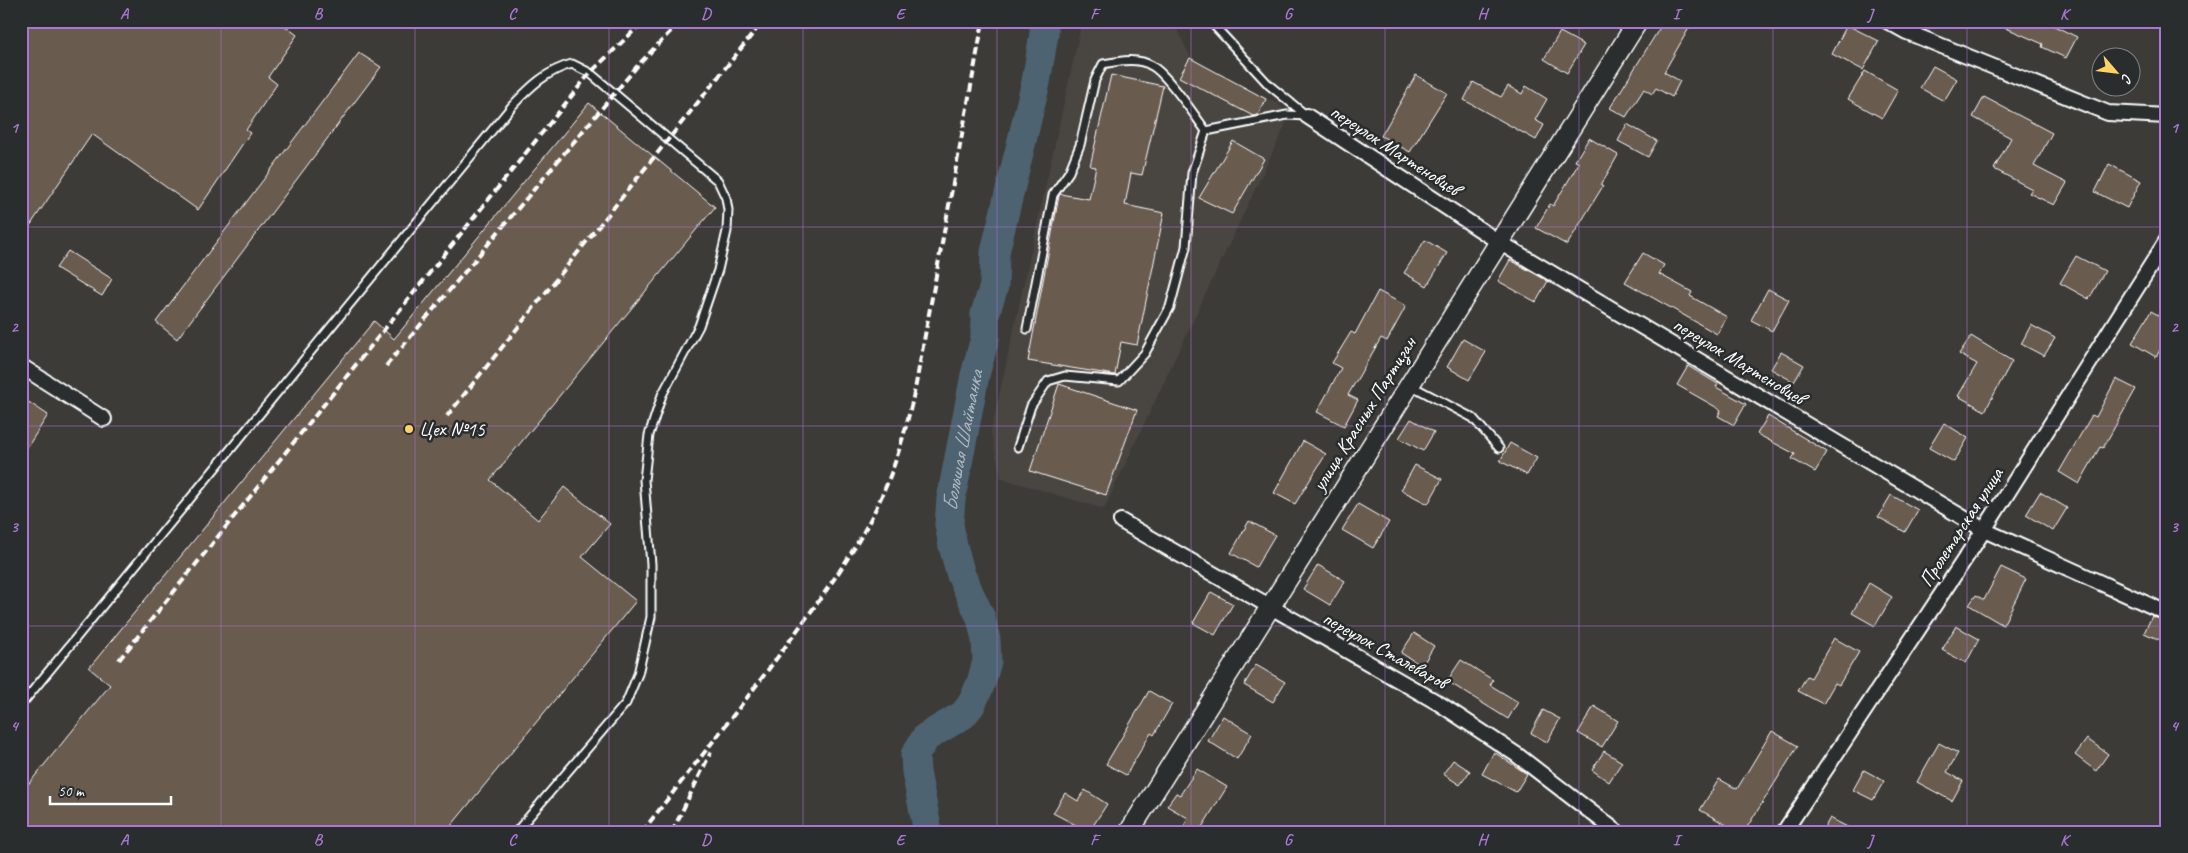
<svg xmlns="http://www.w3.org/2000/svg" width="2188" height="853" font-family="Caveat,sans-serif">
	<rect width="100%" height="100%" fill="#3d3b38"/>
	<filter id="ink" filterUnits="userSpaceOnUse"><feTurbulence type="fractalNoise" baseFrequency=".02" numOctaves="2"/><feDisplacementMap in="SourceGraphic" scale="10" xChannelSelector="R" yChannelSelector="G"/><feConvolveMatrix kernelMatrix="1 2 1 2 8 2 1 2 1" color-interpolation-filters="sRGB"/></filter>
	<g filter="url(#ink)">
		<!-- built -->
		<polygon fill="#4a453f" points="1082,21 1173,21 1195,66 1279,104 1287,115 1285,126 1104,509 1001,478 991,432"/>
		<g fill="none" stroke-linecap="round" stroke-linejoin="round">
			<!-- river -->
			<path stroke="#4e6472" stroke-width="29" id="s1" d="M 928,832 L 916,772 L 915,755 L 926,737 L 963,715 L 971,705 L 981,683 L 987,661 L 986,640 L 981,618 L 961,575 L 953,546 L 949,524 L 951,499 L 975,375 L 985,338 L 985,314 L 994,286 L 995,252 L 1036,82 L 1044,34 L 1044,21"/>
		</g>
		<!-- building -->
		<g fill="#695b50" stroke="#fff">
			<polygon points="21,21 278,21 297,35 268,77 277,84 246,130 250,133 198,210 92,134 21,239"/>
			<polygon points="1664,21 1693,21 1664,72 1680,81 1672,97 1656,88 1652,94 1644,89 1626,117 1610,108"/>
			<polygon points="1990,21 2044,21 2077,37 2066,58 2042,47 2043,44"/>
			<polygon points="1847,25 1879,41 1863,70 1832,54"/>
			<polygon points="1560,32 1584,45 1567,73 1544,59"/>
			<polygon points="359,53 381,67 177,339 156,322"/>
			<polygon points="1190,58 1266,99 1258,115 1253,116 1179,77"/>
			<polygon points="1933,66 1957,79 1944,101 1920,88"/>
			<polygon points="1865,71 1898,90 1882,118 1848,99"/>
			<polygon points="1111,75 1163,86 1142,175 1131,173 1125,205 1164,213 1137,345 1121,342 1115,375 1028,361 1059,196 1060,194 1089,199 1096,167 1090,166"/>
			<polygon points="1416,75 1447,93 1410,152 1381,136"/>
			<polygon points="1473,82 1501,97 1508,86 1522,94 1526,86 1547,99 1535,120 1544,125 1536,140 1464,100"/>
			<polygon points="1984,97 2052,133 2034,166 2067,183 2054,205 2029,193 2032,189 1994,169 2011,138 1973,117"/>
			<polygon points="589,103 715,207 490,480 538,520 564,487 610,524 582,557 636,601 446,832 21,832 21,793 110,685 89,668 374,321 394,339"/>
			<polygon points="1627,124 1657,141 1648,157 1618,141"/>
			<polygon points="1589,138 1618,155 1601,185 1603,186 1567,245 1536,228 1550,204 1553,206 1579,163 1575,161"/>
			<polygon points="1233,141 1264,159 1232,214 1199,198"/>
			<polygon points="2109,164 2141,181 2127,208 2095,192"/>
			<polygon points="1425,240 1447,253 1427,286 1404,273"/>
			<polygon points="68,251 112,279 102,296 56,268"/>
			<polygon points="1643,253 1664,265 1659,274 1692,292 1690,296 1727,317 1717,334 1625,282"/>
			<polygon points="2076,256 2105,271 2089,299 2060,283"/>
			<polygon points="1510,260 1548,281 1536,302 1498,281"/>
			<polygon points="1768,289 1789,300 1772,331 1751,320"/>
			<polygon points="1378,291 1406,306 1387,341 1381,338 1348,395 1358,400 1344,426 1317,412 1341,368 1332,363 1351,332 1355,334"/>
			<polygon points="2151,311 2167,320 2167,338 2156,357 2132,343"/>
			<polygon points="2031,325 2055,338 2044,356 2021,344"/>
			<polygon points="1971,336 2012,361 1985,411 1958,396 1977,364 1959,354"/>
			<polygon points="1463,339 1486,352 1469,380 1447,367"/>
			<polygon points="1781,352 1804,365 1794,382 1771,369"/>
			<polygon points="1688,366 1718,384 1716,387 1746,404 1734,425 1718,416 1721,410 1677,385"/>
			<polygon points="2116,379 2136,389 2103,448 2100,447 2079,484 2059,472 2092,415 2096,417"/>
			<polygon points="1059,384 1137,410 1106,495 1030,471"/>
			<polygon points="21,397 48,415 21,457"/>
			<polygon points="1768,416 1827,452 1815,472 1792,459 1795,454 1757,434"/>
			<polygon points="1411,419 1434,432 1423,451 1399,438"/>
			<polygon points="1944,423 1968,438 1954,462 1929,448"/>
			<polygon points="1303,441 1326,454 1295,504 1274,493"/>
			<polygon points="1510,443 1537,458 1527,475 1500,461"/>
			<polygon points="1415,465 1442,479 1428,504 1401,490"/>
			<polygon points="2040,492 2067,508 2053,531 2026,515"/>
			<polygon points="1891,495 1918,510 1905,532 1878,517"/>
			<polygon points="1358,504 1389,522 1373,548 1342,530"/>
			<polygon points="1249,521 1275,535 1256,567 1231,553"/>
			<polygon points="1318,565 1345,581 1330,605 1303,589"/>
			<polygon points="2001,567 2026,579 2003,625 1969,605 1976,595 1984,600"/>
			<polygon points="1869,583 1892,597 1875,626 1852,613"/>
			<polygon points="1211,592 1233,604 1215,635 1193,623"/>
			<polygon points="2152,616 2167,622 2167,643 2144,633"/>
			<polygon points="1956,626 1979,639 1966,663 1942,650"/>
			<polygon points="1414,633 1434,646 1422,666 1401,653"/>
			<polygon points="1834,638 1859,652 1839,685 1835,683 1823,704 1798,691 1807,676 1811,678"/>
			<polygon points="1461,660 1493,680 1490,685 1518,702 1508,719 1447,681"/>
			<polygon points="1256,665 1285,682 1273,702 1244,685"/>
			<polygon points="1149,691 1172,704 1154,735 1151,733 1126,775 1106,764"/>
			<polygon points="1594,706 1618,721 1602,747 1578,733"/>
			<polygon points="1543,710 1560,719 1547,742 1531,733"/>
			<polygon points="1223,716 1252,734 1237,759 1208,741"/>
			<polygon points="1772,731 1798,746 1744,832 1739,832 1700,810 1719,779 1737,789"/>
			<polygon points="2087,739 2108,754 2096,771 2075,755"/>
			<polygon points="1939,743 1958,753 1947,772 1963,781 1952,801 1917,782"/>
			<polygon points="1604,751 1622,762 1609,782 1592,770"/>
			<polygon points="1494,752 1527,774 1516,792 1482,774"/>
			<polygon points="1453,760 1470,771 1460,785 1443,774"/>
			<polygon points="1197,769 1227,787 1199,832 1181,832 1188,818 1167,806 1176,793 1180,795"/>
			<polygon points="1864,770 1884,781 1873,800 1853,790"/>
			<polygon points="1085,790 1107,804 1089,832 1053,813 1065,793 1078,801"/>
			<polygon points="1830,818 1857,832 1822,832"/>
		</g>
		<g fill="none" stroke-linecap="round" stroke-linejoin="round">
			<!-- lane casing -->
			<g stroke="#fff" stroke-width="11">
				<g id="lane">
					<polyline points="1210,21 1269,85 1307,116"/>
					<path d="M 1027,329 L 1053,195 L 1069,172 L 1080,145 L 1095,80 L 1103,64 C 1119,61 1138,57 1152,66 C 1167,74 1195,116 1206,131"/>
					<polyline points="1410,385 1473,418 1499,448"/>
					<polyline points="1018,447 1031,406 1048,381 1065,376 1119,381 1145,353 1170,307 1186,247 1192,173 1206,131 1287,115 1307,116"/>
					<path d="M 21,705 L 512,106 C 529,88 547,70 572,64 L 590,73 L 718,181 L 726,198 L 728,210 L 727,231 L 718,270 L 699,326 L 662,395 L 649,435 L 644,480 L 651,564 L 651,617 L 638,674 L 626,703 L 516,832"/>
				</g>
			</g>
			<!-- street casing -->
			<g stroke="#fff" stroke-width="18">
				<g id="street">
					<polyline points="1887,21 1907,32 2108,113 2167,116"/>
					<polyline points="1307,116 1499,242 1984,530 2167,613"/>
					<polyline points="21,366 104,419"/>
					<polyline points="1121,521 1440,704 1517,755 1617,832"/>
					<polyline points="1784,832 1984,530 2167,240"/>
				</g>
			</g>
			<!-- secondary casing -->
			<g stroke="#fff" stroke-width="22">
				<polyline id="secondary" points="1129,832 1638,21"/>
			</g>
			<!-- lane -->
			<use href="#lane" stroke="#2a2d2e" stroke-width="7"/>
			<!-- street -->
			<use href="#street" stroke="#2a2d2e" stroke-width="14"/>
			<!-- secondary -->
			<use href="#secondary" stroke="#2a2d2e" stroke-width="19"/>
			<!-- rail -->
			<g stroke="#fff" stroke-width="4" stroke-dasharray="8 4" stroke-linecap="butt">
				<polyline points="386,366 639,64 672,30 685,21"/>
				<polyline points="447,416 763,21"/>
				<polyline points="119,660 590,73 644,21"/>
				<path d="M 642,832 C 691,769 741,707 788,643 C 820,599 854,555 877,506 C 896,467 907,426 916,384 L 983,21"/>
				<polyline points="672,832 711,752"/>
			</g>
		</g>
	</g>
	<!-- grid -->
	<path fill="none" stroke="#a976d5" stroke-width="1" stroke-opacity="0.55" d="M 221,21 L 221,832M 415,21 L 415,832M 609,21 L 609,832M 803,21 L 803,832M 997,21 L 997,832M 1191,21 L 1191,832M 1385,21 L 1385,832M 1579,21 L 1579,832M 1773,21 L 1773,832M 1967,21 L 1967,832M 21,227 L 2167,227M 21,426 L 2167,426M 21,626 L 2167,626"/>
	<!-- markers -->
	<circle fill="#ffd166" stroke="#2a2d2e" stroke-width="2" cx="409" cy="429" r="5"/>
	<g text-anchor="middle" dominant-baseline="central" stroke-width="5" stroke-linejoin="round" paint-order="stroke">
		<!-- street labels -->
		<g font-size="20" fill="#fff" stroke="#2a2d2e">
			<text transform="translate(1395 150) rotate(33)">переулок Мартеновцев</text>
			<text transform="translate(1739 361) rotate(31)">переулок Мартеновцев</text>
			<text transform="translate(1364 414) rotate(-58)">улица Красных Партизан</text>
			<text transform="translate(1961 527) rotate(-57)">Пролетарская улица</text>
			<text transform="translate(1385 650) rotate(29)">переулок Сталеваров</text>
		</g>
		<!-- poi labels -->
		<g font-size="20" fill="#fff" stroke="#2a2d2e" text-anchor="start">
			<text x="419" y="429">Цех №15</text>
		</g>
		<!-- water labels -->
		<g font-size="21" font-style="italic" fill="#afb9c0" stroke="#2a2d2e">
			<text stroke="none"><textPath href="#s1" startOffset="430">Большая Шайтанка</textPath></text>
		</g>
	</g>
	<!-- margin -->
	<rect width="2188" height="853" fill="none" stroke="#2a2d2e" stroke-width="55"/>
	<!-- north arrow -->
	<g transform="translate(2116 72) rotate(118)"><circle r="24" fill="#2a2d2e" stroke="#7f8182"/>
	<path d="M0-4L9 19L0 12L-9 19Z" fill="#ffd166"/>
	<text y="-8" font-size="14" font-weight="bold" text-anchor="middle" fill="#ffffff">С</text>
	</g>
	<!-- scale -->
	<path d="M50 796v8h121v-8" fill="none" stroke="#ffffff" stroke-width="2.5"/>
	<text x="58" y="796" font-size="15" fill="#ffffff" stroke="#2a2d2e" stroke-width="4" paint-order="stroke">50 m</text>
	<rect x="28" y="28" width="2132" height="798" fill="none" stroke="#a976d5" stroke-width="2"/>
	<g font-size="16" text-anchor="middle" font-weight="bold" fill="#a976d5">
		<text x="124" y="19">A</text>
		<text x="318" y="19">B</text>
		<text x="512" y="19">C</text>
		<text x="706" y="19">D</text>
		<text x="900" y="19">E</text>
		<text x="1094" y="19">F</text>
		<text x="1288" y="19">G</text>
		<text x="1482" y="19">H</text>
		<text x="1676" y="19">I</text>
		<text x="1870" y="19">J</text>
		<text x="2064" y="19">K</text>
		<text x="14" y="133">1</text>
		<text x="2174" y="133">1</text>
		<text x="14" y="332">2</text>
		<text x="2174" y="332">2</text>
		<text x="14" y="532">3</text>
		<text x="2174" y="532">3</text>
		<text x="14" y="731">4</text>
		<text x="2174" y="731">4</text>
		<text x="124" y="845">A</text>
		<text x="318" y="845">B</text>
		<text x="512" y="845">C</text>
		<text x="706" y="845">D</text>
		<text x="900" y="845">E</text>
		<text x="1094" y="845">F</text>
		<text x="1288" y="845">G</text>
		<text x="1482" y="845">H</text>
		<text x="1676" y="845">I</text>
		<text x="1870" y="845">J</text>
		<text x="2064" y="845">K</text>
	</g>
</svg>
